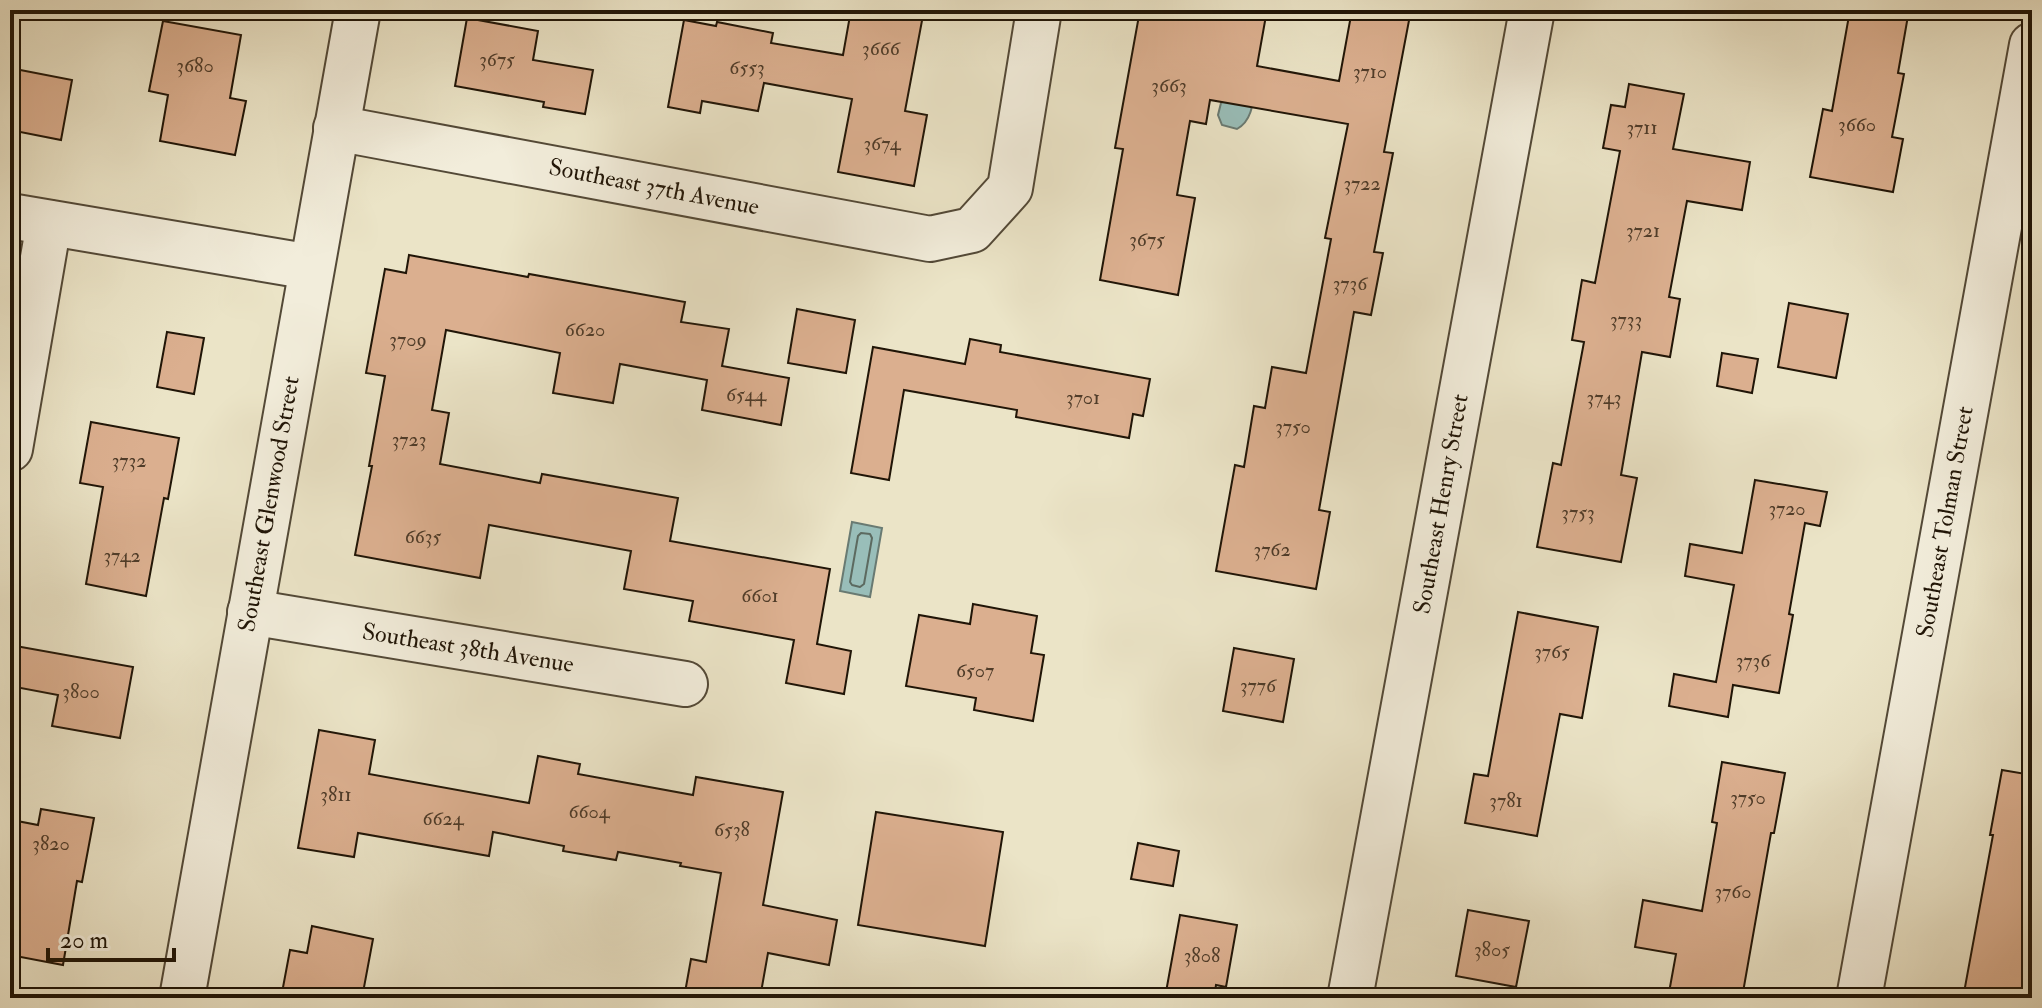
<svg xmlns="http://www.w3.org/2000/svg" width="2042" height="1008" font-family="'IM FELL Double Pica',serif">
	<rect width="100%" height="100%" fill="#ebe4c7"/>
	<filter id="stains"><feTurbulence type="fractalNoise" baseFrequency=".0025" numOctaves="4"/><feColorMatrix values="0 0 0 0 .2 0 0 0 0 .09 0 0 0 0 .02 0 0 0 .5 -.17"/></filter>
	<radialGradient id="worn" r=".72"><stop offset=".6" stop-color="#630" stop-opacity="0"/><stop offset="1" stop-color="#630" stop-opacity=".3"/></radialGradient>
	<!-- water -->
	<g fill="#99beb9" stroke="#697a72" stroke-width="2">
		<path d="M 1255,84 C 1253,101 1253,120 1237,129 L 1222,125 L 1218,115 L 1221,103 Z"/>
		<polygon points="852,522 882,528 870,597 840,591"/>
	</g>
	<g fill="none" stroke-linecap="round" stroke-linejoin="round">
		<!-- shore -->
		<polygon stroke="#5c6a60" stroke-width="2" points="861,533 870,534 872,538 864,584 860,587 852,585 850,582 858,536"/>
	</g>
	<!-- building -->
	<g fill="#dbaf8f" stroke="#201507" stroke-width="2">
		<polygon points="851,10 924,10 905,111 927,115 914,186 838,172 852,99 764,83 758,111 702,101 700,113 668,107 684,20 716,26 717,22 773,33 771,43 843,55"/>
		<polygon points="1140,10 1267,10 1257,66 1339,81 1352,10 1411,10 1384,152 1393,153 1374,252 1383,253 1371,315 1354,312 1319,510 1330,512 1316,589 1216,571 1235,465 1244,467 1254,406 1265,408 1272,367 1306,373 1331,239 1325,238 1348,124 1210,100 1206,124 1190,121 1177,195 1195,198 1178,295 1100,280 1123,149 1115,148"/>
		<polygon points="1850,10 1909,10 1898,73 1904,74 1892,137 1903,139 1893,192 1810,177 1823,109 1832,111"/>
		<polygon points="467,18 538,31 533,60 593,70 585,114 543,107 544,102 455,86"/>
		<polygon points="163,21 241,35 230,98 246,101 235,155 160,141 168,95 149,91"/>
		<polygon points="10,68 72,80 61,140 10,130"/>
		<polygon points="1629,84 1684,94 1673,149 1750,162 1742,210 1687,201 1669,297 1680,299 1670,357 1642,352 1621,475 1637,478 1621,562 1537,547 1553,463 1561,465 1584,342 1572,340 1582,280 1595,283 1620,151 1603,148 1611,105 1625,107"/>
		<polygon points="409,255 528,277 529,274 685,302 681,322 729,329 722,366 789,378 781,425 702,410 707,380 620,364 613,403 553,393 560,353 446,330 432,410 449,413 440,464 540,483 542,474 678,498 670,541 830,569 817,644 851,651 844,694 786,683 794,640 689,621 693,601 624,589 631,551 489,525 480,578 355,555 372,466 369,466 385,376 366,373 385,269 406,273"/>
		<polygon points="1789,303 1848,314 1836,378 1778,367"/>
		<polygon points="797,309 855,320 846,373 788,363"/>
		<polygon points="167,332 204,338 194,394 157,387"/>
		<polygon points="970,339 1001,345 1000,352 1150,379 1143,416 1133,414 1129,438 1016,417 1017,410 904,390 889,480 851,473 873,347 965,364"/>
		<polygon points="1722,353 1758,359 1752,393 1717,386"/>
		<polygon points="91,422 179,438 168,499 164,498 146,596 86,584 103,487 80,483"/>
		<polygon points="1755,480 1827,492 1820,526 1805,523 1789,614 1793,615 1779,693 1733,685 1728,717 1669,706 1674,674 1716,682 1734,585 1685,576 1690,544 1742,553"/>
		<polygon points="973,604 1037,616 1031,653 1044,655 1033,721 974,710 976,698 906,686 919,615 970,624"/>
		<polygon points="1518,612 1598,627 1582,718 1560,714 1537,836 1465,823 1474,774 1488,776"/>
		<polygon points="10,645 133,667 120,738 52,726 58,695 10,686"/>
		<polygon points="1234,648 1294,659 1283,722 1223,711"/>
		<polygon points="319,730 375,740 369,774 529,803 538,756 580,764 578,774 693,795 696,777 783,792 763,905 837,920 829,965 768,953 760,998 684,998 691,959 706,962 721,873 680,866 681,863 618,852 616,860 563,851 564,846 493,832 489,856 358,833 354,857 298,848"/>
		<polygon points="1722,762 1785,773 1774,833 1771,833 1742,998 1668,998 1676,954 1635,947 1643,900 1702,911 1717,823 1712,822"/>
		<polygon points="2002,770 2032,775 2032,998 1963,998 1993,835 1990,835"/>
		<polygon points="41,809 94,818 82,882 77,881 63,965 10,955 10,861 17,821 38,825"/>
		<polygon points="876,812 1003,832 985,946 858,925"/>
		<polygon points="1138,843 1179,851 1173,886 1131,879"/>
		<polygon points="1468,910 1529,921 1516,987 1456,976"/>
		<polygon points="1180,915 1237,925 1226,987 1216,985 1214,998 1202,998 1166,992"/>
		<polygon points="312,926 373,939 362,998 281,998 290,950 307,953"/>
	</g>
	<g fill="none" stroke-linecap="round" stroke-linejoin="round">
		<!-- minor casing -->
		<g stroke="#534937" stroke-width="48">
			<g id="minor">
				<polyline points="336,128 930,239 972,230 1010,188 1039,10"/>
				<polyline points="10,216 311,267"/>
				<polyline points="10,449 49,223"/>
				<polyline points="250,612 685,684"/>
				<polyline points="182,998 358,10"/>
				<polyline points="1350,998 1532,10"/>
				<polyline points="1859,998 2032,45"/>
			</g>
		</g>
		<!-- minor -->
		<use href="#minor" stroke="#f2eddb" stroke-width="44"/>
	</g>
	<g text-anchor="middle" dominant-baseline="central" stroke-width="6" stroke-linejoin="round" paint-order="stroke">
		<!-- number labels -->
		<g font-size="20" fill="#4f3c29">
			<text x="881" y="48">3666</text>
			<text x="497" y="59">3675</text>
			<text x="195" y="65">3680</text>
			<text x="747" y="67">6553</text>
			<text x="1370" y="71">3710</text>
			<text x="1169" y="85">3663</text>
			<text x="1857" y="124">3660</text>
			<text x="1642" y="127">3711</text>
			<text x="882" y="143">3674</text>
			<text x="1362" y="183">3722</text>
			<text x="1643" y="230">3721</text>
			<text x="1147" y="239">3675</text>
			<text x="1350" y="283">3736</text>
			<text x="1626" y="319">3733</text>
			<text x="585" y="329">6620</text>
			<text x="408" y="339">3709</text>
			<text x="746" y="394">6544</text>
			<text x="1083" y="397">3701</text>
			<text x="1604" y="397">3743</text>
			<text x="1293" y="426">3750</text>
			<text x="409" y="439">3723</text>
			<text x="129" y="460">3732</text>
			<text x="1787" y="508">3720</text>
			<text x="1578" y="512">3753</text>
			<text x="423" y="536">6635</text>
			<text x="1272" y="549">3762</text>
			<text x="122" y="555">3742</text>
			<text x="760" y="595">6601</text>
			<text x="1552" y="651">3765</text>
			<text x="1753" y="660">3736</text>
			<text x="975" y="670">6507</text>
			<text x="1258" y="685">3776</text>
			<text x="81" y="691">3800</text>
			<text x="336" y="794">3811</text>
			<text x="1748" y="797">3750</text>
			<text x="1506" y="800">3781</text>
			<text x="589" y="811">6604</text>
			<text x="443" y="818">6624</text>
			<text x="732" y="829">6538</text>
			<text x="51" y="843">3820</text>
			<text x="1733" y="891">3760</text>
			<text x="1492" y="949">3805</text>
			<text x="1202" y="955">3808</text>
		</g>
		<!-- street labels -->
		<g font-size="24" fill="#201507" stroke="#f2eddb">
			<text transform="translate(654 187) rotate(11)">Southeast 37th Avenue</text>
			<text transform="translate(269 504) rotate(-80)">Southeast Glenwood Street</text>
			<text transform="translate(1441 504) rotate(-80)">Southeast Henry Street</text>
			<text transform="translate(1945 522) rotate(-80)">Southeast Tolman Street</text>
			<text transform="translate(468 648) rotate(9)">Southeast 38th Avenue</text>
		</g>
	</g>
	<!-- margin -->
	<rect width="2042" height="1008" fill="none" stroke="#ebe4c7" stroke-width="40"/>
	<rect x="12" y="12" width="2018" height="984" fill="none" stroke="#201507" stroke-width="4"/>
	<rect x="20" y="20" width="2002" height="968" fill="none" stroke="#201507" stroke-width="2"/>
	<!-- scale -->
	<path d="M48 948v12h126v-12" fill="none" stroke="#201507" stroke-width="4"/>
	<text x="60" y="948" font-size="24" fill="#201507" stroke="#f2eddb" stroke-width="6" paint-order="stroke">20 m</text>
	<rect width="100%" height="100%" filter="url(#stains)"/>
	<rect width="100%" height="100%" fill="url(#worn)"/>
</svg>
